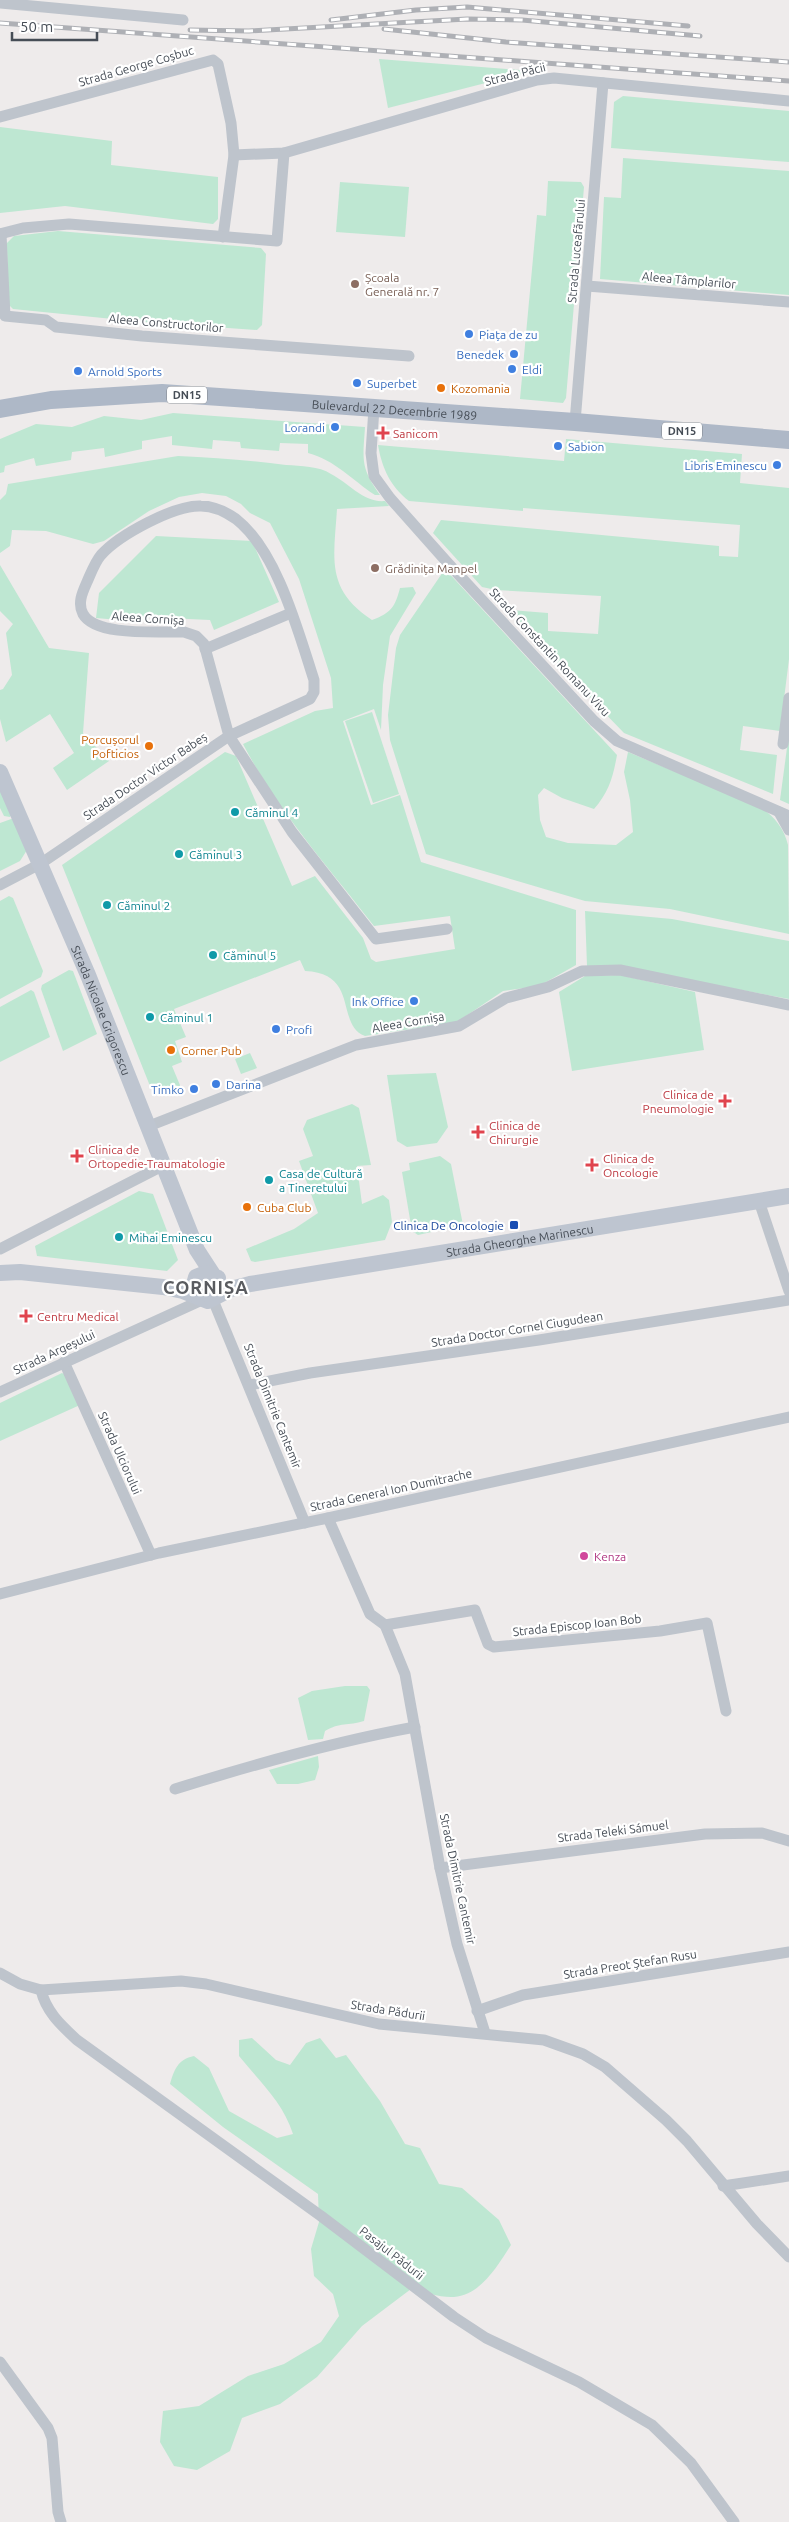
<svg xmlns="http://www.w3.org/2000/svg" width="789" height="2522" font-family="Ubuntu,sans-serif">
	<rect width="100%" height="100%" fill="#eeebeb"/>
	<!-- green -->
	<g fill="#bee7d2">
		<polygon points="379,59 533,71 388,108"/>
		<polygon points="623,96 789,111 789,162 611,148 614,102"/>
		<polygon points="0,127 112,141 111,165 218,177 218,219 213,224 65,206 0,213"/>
		<polygon points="623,158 789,171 789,295 600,279 604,197 621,198"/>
		<polygon points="548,181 581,182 584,187 566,398 563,403 520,399 537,215 546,216"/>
		<polygon points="340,182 409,187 405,237 336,232"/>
		<polygon points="58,231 261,248 266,254 262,325 257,330 143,322 13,309 8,304 7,243 14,236"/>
		<path d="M 173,413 L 365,427 C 363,460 360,467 380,495 L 375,495 C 352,480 335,460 308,453 L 308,444 L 280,443 L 279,451 L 241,448 L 240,442 L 213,440 L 212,449 L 172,445 L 172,436 L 142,441 L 142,449 L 105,457 L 104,448 L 72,452 L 71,460 L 36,466 L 34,458 L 5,466 L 4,472 L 0,473 L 0,439 L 36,424 L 72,427 L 104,416 L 141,420 Z"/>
		<path d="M 566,439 L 742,454 L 740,483 L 789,488 L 789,659 L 780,731 L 743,726 L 740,750 L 777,755 L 773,794 L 624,733 L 565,672 L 510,610 L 548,613 L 548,631 L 598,634 L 601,596 L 496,590 L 482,587 L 433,533 L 441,520 L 719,546 L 719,556 L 738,557 L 740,525 L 523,508 L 523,511 L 409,501 C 390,486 382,468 378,445 L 564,461 Z"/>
		<path d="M 178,456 C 215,458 250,460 286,465 C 301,466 319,466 331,474 C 349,483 363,503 385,501 L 389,506 L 337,509 C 334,558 325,589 372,620 C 391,613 395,607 400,588 L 413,587 L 416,593 L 390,636 L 383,685 L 381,730 L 374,709 L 343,721 L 371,805 L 400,795 L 421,862 L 576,910 L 576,965 L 539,986 L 503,991 L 457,1022 L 365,1036 C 335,1025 360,973 305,971 L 300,960 L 174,1009 L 186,1037 L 175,1041 L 182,1062 L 172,1066 L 182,1090 C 169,1096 162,1093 150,1086 L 62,865 L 225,752 L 236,756 L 292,886 L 315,876 L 363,938 L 371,959 L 376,962 L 455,949 L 450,916 L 374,926 C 329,868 277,810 243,744 L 315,711 L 333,708 L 331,678 L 299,579 L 270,523 L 250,513 L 241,504 L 226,496 L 202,493 L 179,497 L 149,511 L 104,541 L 93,544 L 46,531 L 12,530 L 10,546 L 0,553 L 0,500 L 6,494 L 8,484 Z"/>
		<polygon points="156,536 252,541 279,602 214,630 210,620 146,617 141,622 96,618 99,593"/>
		<polygon points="0,565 49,648 89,653 83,733 109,761 67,790 53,768 74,753 50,714 6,742 0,719 0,690 3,689 12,675 6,633 13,624 0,611"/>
		<path d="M 445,569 L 617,755 C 613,777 609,792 594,809 L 562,798 L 544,788 L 538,795 L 540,820 L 546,837 L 568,843 L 616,845 L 633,832 L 630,800 L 624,772 L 628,752 L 762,808 C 775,818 784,828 788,845 L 789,934 L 670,909 L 585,901 L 426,854 L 390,740 L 388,715 L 396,648 L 400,635 Z"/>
		<polygon points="372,712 399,794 373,803 345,721"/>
		<polygon points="789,733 789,804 780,800"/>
		<polygon points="0,783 13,812 10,817 4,816 0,808"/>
		<polygon points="14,818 27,850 20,861 0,871 0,823"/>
		<polygon points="9,896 13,898 43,971 41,977 0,999 0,901"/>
		<polygon points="585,911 672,919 789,941 789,999 619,967 587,966"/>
		<polygon points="69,970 73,971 97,1034 63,1051 41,989 42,985"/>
		<polygon points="620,975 695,992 704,1050 572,1071 559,992 585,976"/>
		<polygon points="31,990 34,992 50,1037 0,1062 0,1007"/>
		<polygon points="250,1053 257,1068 241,1074 235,1059"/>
		<polygon points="436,1073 448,1127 437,1143 407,1147 397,1141 387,1075"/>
		<polygon points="352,1104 359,1108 371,1165 357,1166 362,1204 383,1195 389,1200 392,1222 385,1240 255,1262 251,1261 246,1249 294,1229 318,1213 299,1161 313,1156 303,1129 307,1120"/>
		<polygon points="440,1156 451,1164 463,1225 418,1235 412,1231 402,1172 410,1170 409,1163"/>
		<polygon points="139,1191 153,1194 178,1260 167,1271 37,1256 35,1246"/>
		<polygon points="62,1373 67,1376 80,1405 0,1441 0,1403"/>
		<path d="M 345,1686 L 367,1686 L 370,1690 L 364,1721 C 348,1726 340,1722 325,1731 L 323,1739 L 308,1740 L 298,1698 L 312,1691 Z"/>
		<polygon points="318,1756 319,1767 315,1780 298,1784 277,1784 269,1770"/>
		<path d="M 252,2038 L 276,2060 L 290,2065 L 306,2043 L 320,2038 L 336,2058 L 346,2055 L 380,2101 L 405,2144 L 420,2148 L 439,2184 L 462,2188 L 499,2220 L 511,2245 C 498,2265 481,2295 454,2297 C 441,2298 424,2292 411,2289 L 362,2326 L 317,2377 L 280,2404 L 242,2418 L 230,2451 L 197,2470 L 174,2466 L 160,2442 L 163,2411 L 199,2406 L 248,2376 L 284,2364 L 321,2342 L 339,2316 L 333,2294 L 314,2276 L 311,2249 L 319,2222 L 318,2194 L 223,2127 L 170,2084 C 174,2070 178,2059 194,2056 L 209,2068 L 229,2111 L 277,2138 L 293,2134 C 283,2102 259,2081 239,2056 L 239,2040 Z"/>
	</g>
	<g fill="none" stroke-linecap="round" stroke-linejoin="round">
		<!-- street -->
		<g stroke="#bec4cc" stroke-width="11">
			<polyline points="0,3 183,20"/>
			<polyline points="0,117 213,60 218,64 231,123 234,155 223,237"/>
			<polyline points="234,155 284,153 537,80 554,78 789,101"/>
			<polyline points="0,234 23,228 69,224 277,241 284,153"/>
			<polyline points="1,234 5,316 46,320 56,327 142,336 409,356"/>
			<polyline points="587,286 789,302"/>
			<polyline points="374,408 371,453 374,476 390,498 446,561 594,721 617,741 789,816"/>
			<polyline points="575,422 603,83"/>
			<polyline points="205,649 291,613"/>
			<polyline points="783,744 789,698"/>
			<polyline points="779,812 789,830"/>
			<path d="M 0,885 L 40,864 L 229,736 L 310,699 L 314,692 L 314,680 C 298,631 277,551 236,519 C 226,512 213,506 201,506 C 174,505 119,535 101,555 C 95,562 91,573 87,582 C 83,591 77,603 83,614 C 96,637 160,631 184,632 L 196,636 L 204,644 L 229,736 L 292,832 L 376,939 L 447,929"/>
			<polyline points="149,1126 356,1045 459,1026 506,998 548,987 582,971 620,970 789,1005"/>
			<polyline points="759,1201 789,1291"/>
			<polyline points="0,1249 164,1165"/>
			<polyline points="213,1300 305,1523"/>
			<polyline points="64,1362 151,1555"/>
			<polyline points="250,1385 310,1373 539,1340 789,1300"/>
			<polyline points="0,1392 202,1300"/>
			<polyline points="328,1518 370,1614 385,1625 405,1674 440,1868 457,1944 485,2033"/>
			<polyline points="0,1594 159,1553 328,1518 789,1417"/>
			<polyline points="385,1625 475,1610 488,1644 494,1647 660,1631 707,1623 726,1711"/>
			<path d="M 175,1789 C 255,1764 333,1742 415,1727"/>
			<polyline points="440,1868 705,1834 762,1833 789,1841"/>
			<polyline points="0,1973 20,1984 41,1990 181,1981 206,1984 379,2024 544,2040 583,2054 605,2067 666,2120 687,2141 757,2224 789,2257"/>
			<path d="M 41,1990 C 46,2012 62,2026 77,2040 L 321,2216 L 454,2317 L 486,2338 L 579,2382 L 652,2425 L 691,2463 L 734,2522"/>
			<polyline points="477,2011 523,1995 789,1952"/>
			<polyline points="723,2186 789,2176"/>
			<polyline points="0,2362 48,2428 52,2438 58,2512 61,2522"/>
		</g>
		<!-- secondary -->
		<g stroke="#bec5d0" stroke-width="16">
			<path id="s1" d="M 0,772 L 88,975 L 197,1250 L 212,1273"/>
			<path id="s2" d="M 0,1273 L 20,1272 L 163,1287 L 183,1291 L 208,1301 L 231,1289 L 250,1284 L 789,1196"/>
			<polyline points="198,1297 193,1288 196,1277 206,1273 218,1278"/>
		</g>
		<!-- primary -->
		<path stroke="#aeb8c7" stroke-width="18" id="s3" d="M 0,409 L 51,400 L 162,393 L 575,422 L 789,440"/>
		<!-- rail casing -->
		<g stroke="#aeb0b5" stroke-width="5">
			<g id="rail">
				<polyline points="331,20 416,10 467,7 688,26"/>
				<polyline points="0,23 789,81"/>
				<polyline points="384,29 506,42 789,62"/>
				<polyline points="190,30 249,31 467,19 522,20 700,36"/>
			</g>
		</g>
		<!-- rail -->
		<use href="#rail" stroke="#fff" stroke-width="3" stroke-dasharray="9" stroke-linecap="butt"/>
	</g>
	<!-- markers -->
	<g fill="#8d6e63" stroke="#fff" stroke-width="2">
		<circle cx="355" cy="284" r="5"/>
		<circle cx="375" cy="568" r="5"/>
	</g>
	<g fill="#3f7fe0" stroke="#fff" stroke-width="2">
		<circle cx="469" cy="334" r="5"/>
		<circle cx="514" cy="354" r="5"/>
		<circle cx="512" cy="369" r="5"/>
		<circle cx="78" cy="371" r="5"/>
		<circle cx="357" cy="383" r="5"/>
		<circle cx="335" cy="427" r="5"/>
		<circle cx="558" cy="446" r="5"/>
		<circle cx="777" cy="465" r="5"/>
		<circle cx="414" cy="1001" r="5"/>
		<circle cx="276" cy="1029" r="5"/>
		<circle cx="216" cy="1084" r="5"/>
		<circle cx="194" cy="1089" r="5"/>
	</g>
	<g fill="#e8710a" stroke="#fff" stroke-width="2">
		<circle cx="441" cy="388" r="5"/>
		<circle cx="149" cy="746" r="5"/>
		<circle cx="171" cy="1050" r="5"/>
		<circle cx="247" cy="1207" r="5"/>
	</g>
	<g fill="#e0444e" stroke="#fff" stroke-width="2">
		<path d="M380.5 425.5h5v5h5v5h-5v5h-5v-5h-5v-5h5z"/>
		<path d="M722.5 1093.5h5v5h5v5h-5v5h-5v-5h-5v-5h5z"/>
		<path d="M475.5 1124.5h5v5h5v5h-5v5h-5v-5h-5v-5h5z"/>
		<path d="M74.5 1148.5h5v5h5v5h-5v5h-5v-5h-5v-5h5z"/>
		<path d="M589.5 1157.5h5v5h5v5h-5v5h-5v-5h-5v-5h5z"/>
		<path d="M23.5 1308.5h5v5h5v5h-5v5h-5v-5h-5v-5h5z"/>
	</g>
	<g fill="#0f9aa8" stroke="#fff" stroke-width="2">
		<circle cx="235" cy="812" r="5"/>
		<circle cx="179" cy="854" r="5"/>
		<circle cx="107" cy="905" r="5"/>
		<circle cx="213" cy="955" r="5"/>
		<circle cx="150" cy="1017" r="5"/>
		<circle cx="269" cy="1180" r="5"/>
		<circle cx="119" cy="1237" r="5"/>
	</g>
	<rect fill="#1a4fb4" stroke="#fff" stroke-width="2" x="509" y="1220" width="10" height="10" rx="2.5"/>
	<circle fill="#d1479c" stroke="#fff" stroke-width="2" cx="584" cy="1556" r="5"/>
	<g text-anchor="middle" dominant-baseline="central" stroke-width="4.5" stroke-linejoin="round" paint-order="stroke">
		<!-- shield labels -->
		<g fill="#fff" stroke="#7e8289" stroke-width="1">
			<rect x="167" y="386.5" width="40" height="17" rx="4"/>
			<rect x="662" y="422.5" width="40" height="17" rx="4"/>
		</g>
		<g font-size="11" font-weight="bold" fill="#464d56">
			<text x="187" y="395">DN15</text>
			<text x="682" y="431">DN15</text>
		</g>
		<!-- street labels -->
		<g font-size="12" fill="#464d56" stroke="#fff">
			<text transform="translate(136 66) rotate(-16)">Strada George Coșbuc</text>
			<text transform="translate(515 74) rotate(-14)">Strada Păcii</text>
			<text transform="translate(576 251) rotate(-85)">Strada Luceafărului</text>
			<text transform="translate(689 280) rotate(5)">Aleea Tâmplarilor</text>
			<text transform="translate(166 323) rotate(5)">Aleea Constructorilor</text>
			<text stroke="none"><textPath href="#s3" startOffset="396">Bulevardul 22 Decembrie 1989</textPath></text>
			<text transform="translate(148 618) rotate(4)">Aleea Cornișa</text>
			<text transform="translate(550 652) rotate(47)">Strada Constantin Romanu Vivu</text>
			<text transform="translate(145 776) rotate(-34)">Strada Doctor Victor Babeș</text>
			<text stroke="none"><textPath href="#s1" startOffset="259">Strada Nicolae Grigorescu</textPath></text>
			<text transform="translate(408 1022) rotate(-10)">Aleea Cornișa</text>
			<text stroke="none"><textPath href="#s2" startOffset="530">Strada Gheorghe Marinescu</textPath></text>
			<text transform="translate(517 1329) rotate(-9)">Strada Doctor Cornel Ciugudean</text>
			<text transform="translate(54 1352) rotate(-25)">Strada Argeșului</text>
			<text transform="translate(273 1406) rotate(68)">Strada Dimitrie Cantemir</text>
			<text transform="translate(120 1453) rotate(66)">Strada Ulciorului</text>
			<text transform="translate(391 1490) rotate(-12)">Strada General Ion Dumitrache</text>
			<text transform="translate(577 1625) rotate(-6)">Strada Episcop Ioan Bob</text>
			<text transform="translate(613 1831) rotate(-7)">Strada Teleki Sámuel</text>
			<text transform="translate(458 1879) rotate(78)">Strada Dimitrie Cantemir</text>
			<text transform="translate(630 1964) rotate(-9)">Strada Preot Ștefan Rusu</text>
			<text transform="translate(388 2010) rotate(9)">Strada Pădurii</text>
			<text transform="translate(392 2253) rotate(38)">Pasajul Pădurii</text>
		</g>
		<!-- education labels -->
		<g font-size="12" fill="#785e54" stroke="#fff" text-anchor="start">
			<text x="365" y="277">Școala<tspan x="365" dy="14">Generală nr. 7</tspan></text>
			<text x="385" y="568">Grădinița Manpel</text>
		</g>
		<!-- shop labels -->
		<g font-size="12" fill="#366cbe" stroke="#fff" text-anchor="start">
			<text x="479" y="334">Piața de zu</text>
			<text x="504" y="354" text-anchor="end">Benedek</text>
			<text x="522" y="369">Eldi</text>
			<text x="88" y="371">Arnold Sports</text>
			<text x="367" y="383">Superbet</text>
			<text x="325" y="427" text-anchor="end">Lorandi</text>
			<text x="568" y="446">Sabion</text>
			<text x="767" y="465" text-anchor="end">Libris Eminescu</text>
			<text x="404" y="1001" text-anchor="end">Ink Office</text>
			<text x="286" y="1029">Profi</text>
			<text x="226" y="1084">Darina</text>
			<text x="184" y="1089" text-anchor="end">Timko</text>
		</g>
		<!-- food labels -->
		<g font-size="12" fill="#c56008" stroke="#fff" text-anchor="start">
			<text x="451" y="388">Kozomania</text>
			<text x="139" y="739" text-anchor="end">Porcușorul<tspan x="139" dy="14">Pofticios</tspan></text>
			<text x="181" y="1050">Corner Pub</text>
			<text x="257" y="1207">Cuba Club</text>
		</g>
		<!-- health labels -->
		<g font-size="12" fill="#be3a42" stroke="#fff" text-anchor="start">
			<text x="393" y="433">Sanicom</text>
			<text x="714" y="1094" text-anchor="end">Clinica de<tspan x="714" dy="14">Pneumologie</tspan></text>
			<text x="489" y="1125">Clinica de<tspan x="489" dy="14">Chirurgie</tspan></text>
			<text x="88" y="1149">Clinica de<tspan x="88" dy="14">Ortopedie-Traumatologie</tspan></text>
			<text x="603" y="1158">Clinica de<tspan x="603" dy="14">Oncologie</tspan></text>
			<text x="37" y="1316">Centru Medical</text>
		</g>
		<!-- culture labels -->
		<g font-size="12" fill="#0d838f" stroke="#fff" text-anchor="start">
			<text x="245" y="812">Căminul 4</text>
			<text x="189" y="854">Căminul 3</text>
			<text x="117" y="905">Căminul 2</text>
			<text x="223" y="955">Căminul 5</text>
			<text x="160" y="1017">Căminul 1</text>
			<text x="279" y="1173">Casa de Cultură<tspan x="279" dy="14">a Tineretului</tspan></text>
			<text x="129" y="1237">Mihai Eminescu</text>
		</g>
		<!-- transit labels -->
		<g font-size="12" fill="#164399" stroke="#fff" text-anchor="end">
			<text x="504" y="1225">Clinica De Oncologie</text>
		</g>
		<!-- hotel labels -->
		<g font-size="12" fill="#b23c85" stroke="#fff" text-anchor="start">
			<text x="594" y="1556">Kenza</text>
		</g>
		<!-- district labels -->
		<g font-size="18" font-weight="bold" letter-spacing="1" fill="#595b5f" stroke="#fff">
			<text x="206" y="1287">CORNIȘA</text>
		</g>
	</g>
	<!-- scale -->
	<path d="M12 32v8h85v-8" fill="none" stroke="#464d56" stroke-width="2.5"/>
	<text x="20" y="32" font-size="15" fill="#464d56" stroke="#ffffff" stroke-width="4" paint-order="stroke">50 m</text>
</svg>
